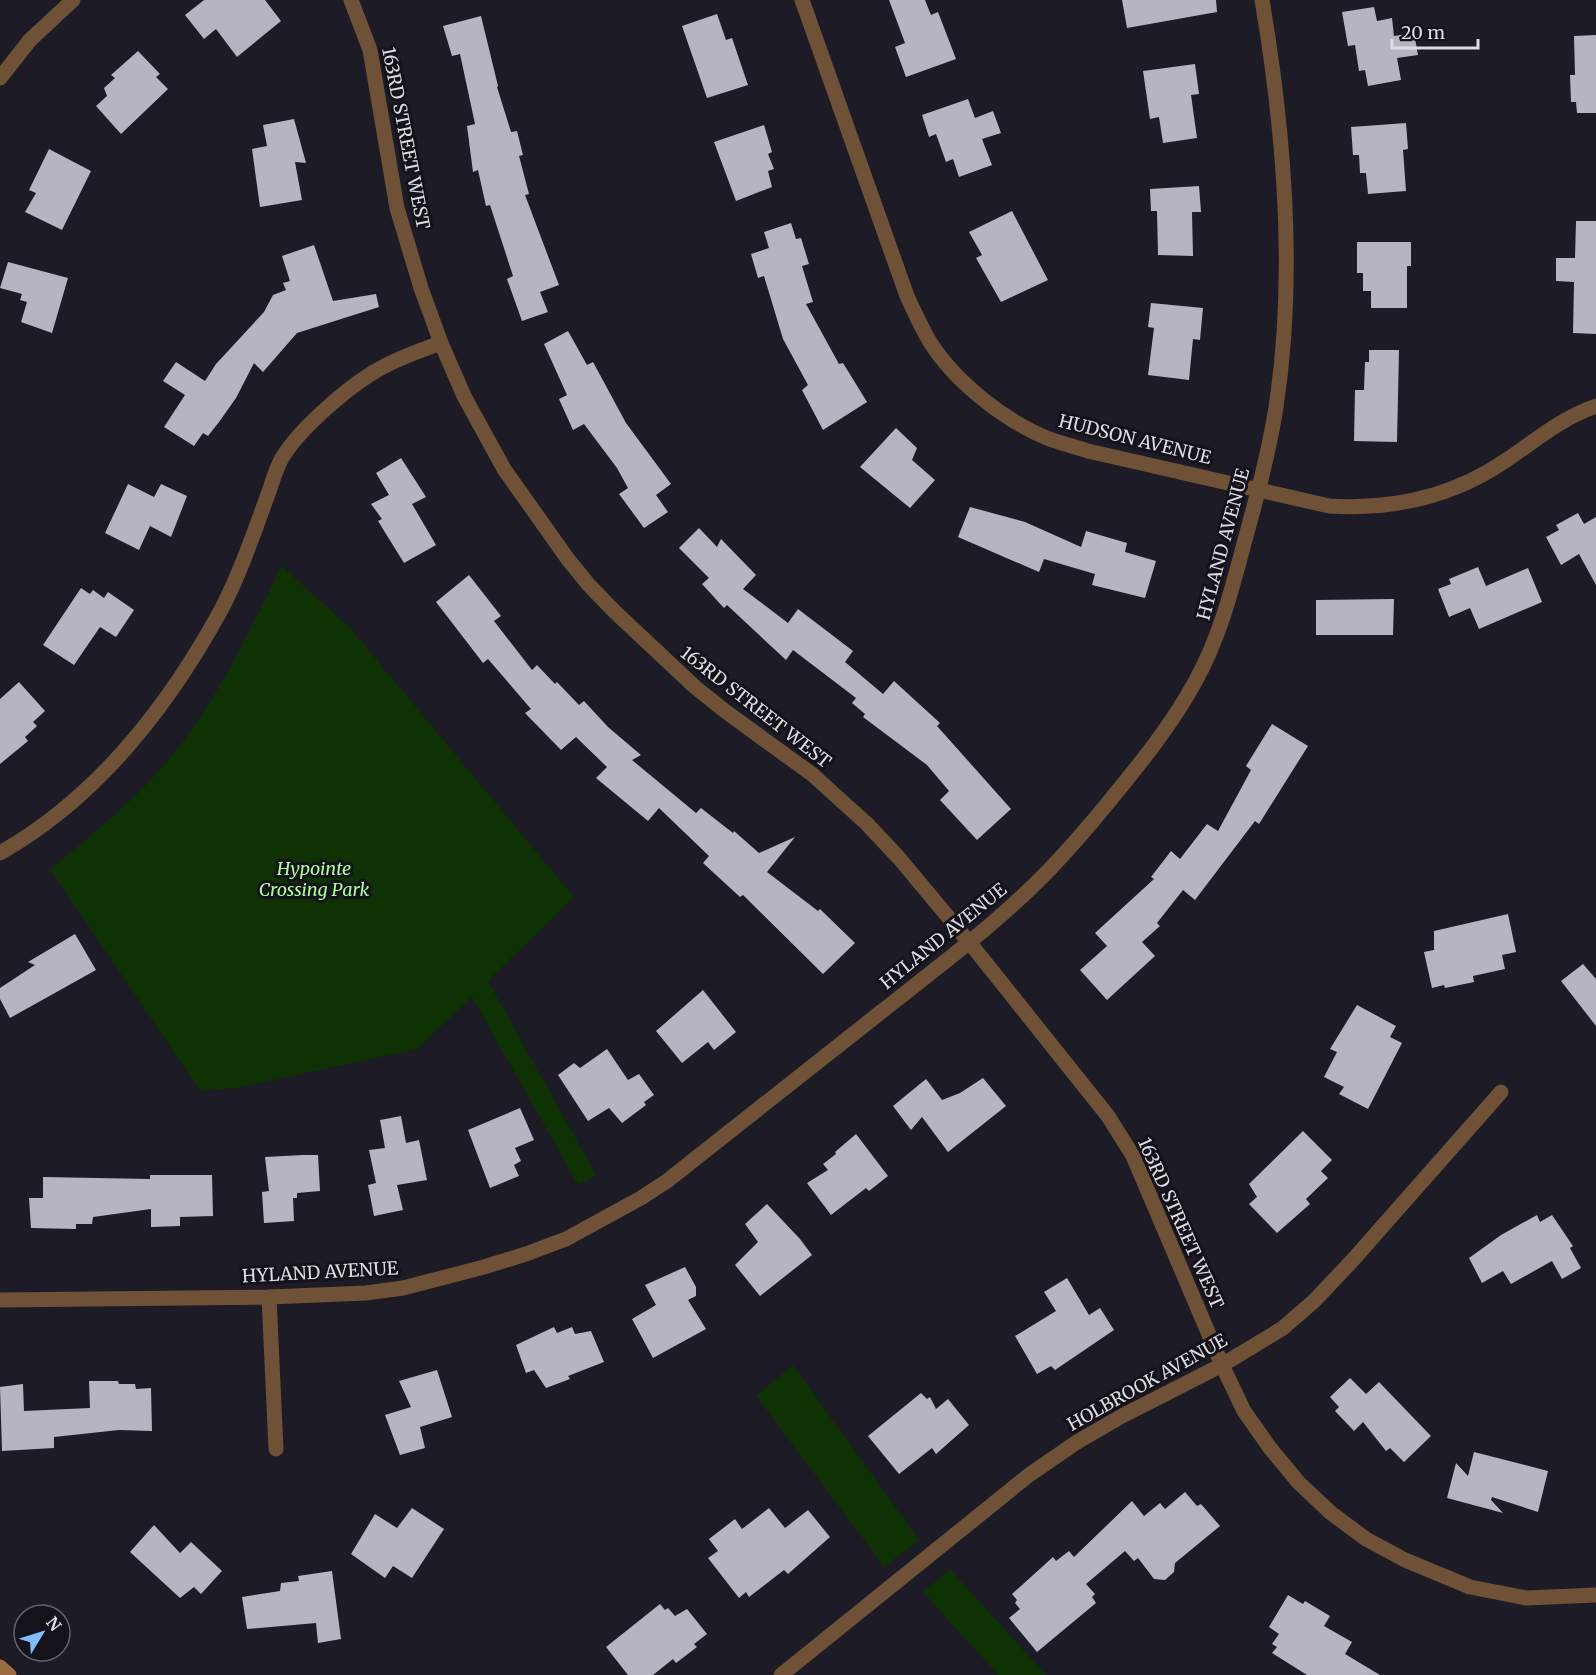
<svg xmlns="http://www.w3.org/2000/svg" width="1596" height="1675" font-family="Merriweather,serif">
	<rect width="100%" height="100%" fill="#1d1b25"/>
	<!-- green -->
	<g fill="#0e3204">
		<path d="M 282,566 L 351,629 L 574,897 L 488,981 L 596,1175 L 578,1185 L 472,997 L 417,1049 L 237,1088 L 200,1091 L 50,869 C 94,833 138,798 174,753 C 219,697 249,631 282,566 Z"/>
		<polygon points="793,1365 919,1540 884,1567 756,1396"/>
		<polygon points="950,1569 1046,1675 998,1675 923,1592"/>
	</g>
	<!-- building -->
	<g fill="#b7b4c1">
		<polygon points="204,0 265,0 281,21 237,57 216,29 204,39 185,15"/>
		<polygon points="889,0 925,0 931,15 938,12 956,59 906,77 895,47 905,43"/>
		<polygon points="1122,0 1216,0 1217,12 1127,28"/>
		<polygon points="1374,7 1377,21 1392,18 1394,36 1414,33 1418,55 1397,58 1401,80 1368,86 1365,70 1359,71 1355,45 1348,46 1342,12"/>
		<polygon points="717,14 726,40 732,38 748,85 707,98 682,26"/>
		<polygon points="481,16 498,86 497,87 511,132 517,131 523,155 519,156 529,194 525,195 559,285 540,292 548,312 522,321 507,279 513,276 490,205 486,206 478,170 473,172 467,126 475,124 460,54 452,56 443,26"/>
		<polygon points="1596,35 1596,113 1577,113 1576,102 1571,102 1570,75 1575,75 1574,36"/>
		<polygon points="138,51 160,74 156,77 168,89 121,134 96,106 107,96 104,88 115,78 111,75"/>
		<polygon points="1195,64 1199,94 1191,95 1197,138 1163,143 1159,117 1150,119 1143,71"/>
		<polygon points="968,99 975,118 993,111 1001,133 982,139 992,165 959,177 953,159 946,162 936,134 929,137 922,115"/>
		<polygon points="294,119 306,163 295,162 302,200 260,207 252,149 267,146 263,125"/>
		<polygon points="1406,123 1408,149 1403,150 1406,191 1368,194 1366,173 1360,173 1359,155 1353,155 1351,127"/>
		<polygon points="764,125 772,152 768,154 774,169 768,171 772,187 736,201 714,142"/>
		<polygon points="49,149 91,171 62,230 25,212 36,193 29,190"/>
		<polygon points="1199,186 1201,212 1192,212 1193,256 1158,255 1157,211 1151,211 1150,189"/>
		<polygon points="1012,211 1048,280 1001,302 976,258 982,255 969,232"/>
		<polygon points="1576,221 1596,221 1596,334 1573,333 1574,282 1556,281 1556,258 1575,258"/>
		<polygon points="791,223 796,239 801,238 809,264 802,266 813,302 806,304 839,364 843,363 867,402 823,430 802,390 808,385 783,339 764,276 758,278 751,254 769,248 764,232"/>
		<polygon points="1357,242 1411,242 1411,266 1407,266 1407,308 1371,308 1371,291 1363,291 1363,273 1357,273"/>
		<polygon points="314,245 333,301 376,294 379,307 297,333 263,372 254,363 236,398 219,422 208,436 203,433 194,446 164,427 185,395 163,381 176,362 205,381 216,364 264,312 273,295 286,290 283,283 290,281 282,256"/>
		<polygon points="8,262 68,278 52,333 21,322 27,302 20,300 22,294 0,288"/>
		<polygon points="1151,303 1203,308 1200,340 1193,339 1189,380 1148,375 1154,328 1148,327"/>
		<polygon points="568,331 587,365 593,362 626,423 671,484 656,495 668,512 644,528 619,494 628,488 617,468 584,424 573,430 559,399 567,395 544,344"/>
		<polygon points="1369,350 1399,350 1397,442 1354,441 1355,390 1364,390 1365,362 1369,362"/>
		<polygon points="896,428 917,448 912,460 935,480 910,508 860,467"/>
		<polygon points="401,458 426,497 412,504 436,545 404,563 378,521 382,519 371,504 389,495 376,473"/>
		<polygon points="128,484 154,497 161,484 187,496 171,537 150,526 139,550 105,533"/>
		<polygon points="970,507 1025,522 1081,547 1086,531 1127,543 1125,552 1156,561 1145,598 1092,585 1095,574 1044,559 1039,572 958,537"/>
		<polygon points="1578,513 1584,524 1596,517 1596,585 1579,554 1561,565 1546,537 1559,530 1556,525"/>
		<polygon points="699,528 717,547 721,539 756,575 743,589 788,623 798,609 853,651 845,662 883,694 894,681 940,723 937,726 1011,809 977,840 940,800 949,791 927,765 863,717 865,714 852,703 856,698 793,650 786,660 727,605 724,608 702,584 709,578 679,548"/>
		<polygon points="1478,567 1486,586 1528,568 1542,602 1479,629 1470,608 1449,617 1438,589 1451,584 1449,579"/>
		<polygon points="469,575 501,616 494,621 532,670 537,665 555,684 557,682 579,705 584,701 608,727 641,755 632,760 696,813 701,808 733,833 734,831 759,853 795,837 767,872 818,911 820,909 855,943 823,974 743,895 740,897 703,863 709,856 659,808 648,821 596,778 607,767 576,737 561,750 525,713 531,709 488,659 483,663 436,602"/>
		<polygon points="81,588 90,594 93,590 104,598 108,592 134,610 116,637 100,627 74,665 43,645"/>
		<polygon points="1394,599 1393,635 1316,635 1316,600"/>
		<polygon points="19,682 45,711 33,722 37,726 25,737 28,741 0,764 0,699"/>
		<polygon points="1272,724 1308,746 1259,824 1255,821 1195,900 1183,890 1157,923 1160,926 1142,942 1155,956 1107,1000 1080,970 1107,946 1095,933 1154,879 1151,877 1171,851 1180,859 1207,824 1218,831 1251,770 1246,766"/>
		<polygon points="1508,914 1516,952 1502,955 1505,969 1473,976 1474,982 1445,988 1444,985 1432,988 1424,952 1434,950 1434,931"/>
		<polygon points="75,934 96,970 10,1018 0,999 0,988 35,965 28,962"/>
		<polygon points="1583,964 1596,979 1596,1026 1561,981"/>
		<polygon points="703,990 736,1032 714,1050 708,1042 682,1063 656,1031"/>
		<polygon points="1357,1005 1396,1026 1390,1037 1402,1043 1368,1109 1339,1094 1344,1087 1324,1077 1337,1052 1330,1049"/>
		<polygon points="607,1049 628,1080 639,1074 654,1095 644,1102 646,1105 622,1123 609,1108 588,1121 558,1075 574,1063 580,1068"/>
		<polygon points="983,1078 1006,1106 948,1152 922,1117 911,1130 893,1106 926,1079 942,1100 960,1093"/>
		<polygon points="520,1108 534,1140 515,1148 521,1161 514,1165 519,1176 490,1188 468,1130"/>
		<polygon points="401,1116 406,1143 419,1140 427,1180 397,1185 403,1210 374,1216 368,1185 376,1183 369,1150 385,1148 380,1120"/>
		<polygon points="1303,1131 1332,1160 1321,1171 1328,1178 1306,1199 1310,1204 1277,1233 1249,1204 1257,1197 1249,1184"/>
		<polygon points="856,1134 888,1176 869,1191 866,1188 831,1215 807,1183 828,1170 823,1164 836,1154 835,1152"/>
		<polygon points="303,1155 318,1155 320,1191 297,1193 297,1198 293,1198 294,1221 264,1223 262,1192 269,1191 265,1157"/>
		<polygon points="150,1175 212,1175 213,1216 180,1217 180,1226 151,1227 151,1209 93,1217 92,1224 76,1224 76,1229 31,1228 29,1198 43,1198 43,1177 150,1179"/>
		<polygon points="767,1204 800,1239 812,1255 760,1296 735,1265 758,1242 745,1224"/>
		<polygon points="1537,1215 1540,1222 1552,1215 1573,1246 1570,1248 1581,1268 1562,1279 1552,1261 1511,1284 1503,1271 1482,1283 1469,1258 1501,1235"/>
		<polygon points="685,1267 696,1287 696,1296 688,1300 706,1329 653,1358 632,1319 656,1305 645,1285"/>
		<polygon points="1067,1278 1089,1315 1100,1308 1114,1330 1055,1370 1051,1366 1037,1374 1015,1336 1056,1311 1044,1292"/>
		<polygon points="554,1327 557,1333 572,1327 575,1334 591,1331 604,1362 568,1376 570,1379 546,1388 534,1370 526,1373 516,1345"/>
		<polygon points="437,1370 452,1417 420,1427 425,1448 400,1455 385,1415 411,1407 399,1381"/>
		<polygon points="1350,1378 1366,1394 1379,1382 1431,1436 1404,1462 1390,1448 1386,1451 1363,1422 1354,1431 1335,1411 1339,1407 1330,1397"/>
		<polygon points="89,1381 118,1381 119,1384 135,1384 136,1389 151,1388 152,1431 119,1430 54,1437 54,1448 2,1451 0,1387 23,1384 24,1411 90,1408"/>
		<polygon points="921,1393 927,1399 930,1397 936,1409 948,1399 969,1425 936,1454 932,1448 899,1474 868,1436"/>
		<polygon points="1474,1452 1548,1471 1538,1512 1492,1497 1491,1500 1503,1513 1447,1498 1456,1463 1468,1476"/>
		<polygon points="1185,1492 1197,1506 1201,1504 1220,1526 1175,1563 1174,1572 1165,1580 1154,1579 1138,1558 1134,1561 1125,1551 1086,1584 1095,1594 1092,1597 1096,1603 1037,1652 1009,1618 1020,1609 1015,1603 1017,1600 1012,1594 1053,1557 1056,1561 1069,1551 1074,1557 1132,1501 1144,1516 1160,1503 1165,1509"/>
		<polygon points="412,1508 444,1529 412,1578 393,1566 385,1578 351,1554 375,1514 397,1528"/>
		<polygon points="769,1508 785,1528 808,1510 830,1537 788,1574 784,1570 749,1597 746,1592 739,1598 708,1558 718,1551 709,1539 735,1519 742,1529"/>
		<polygon points="154,1525 180,1553 191,1542 222,1571 201,1594 194,1587 180,1598 130,1552"/>
		<polygon points="332,1571 341,1639 318,1643 316,1623 247,1629 242,1597 280,1591 281,1583 299,1581 298,1576"/>
		<polygon points="1288,1595 1303,1604 1305,1601 1330,1616 1324,1626 1352,1642 1345,1654 1380,1675 1307,1675 1272,1653 1277,1647 1272,1644 1279,1634 1269,1627"/>
		<polygon points="660,1604 665,1610 668,1608 675,1616 687,1609 707,1634 694,1644 697,1647 676,1663 673,1659 653,1675 628,1675 606,1647"/>
	</g>
	<g fill="none" stroke-linecap="round" stroke-linejoin="round">
		<!-- street -->
		<g stroke="#6e5137" stroke-width="15">
			<polyline points="351,0 370,50 397,208 421,288 441,343 464,396 504,469 567,558 588,584 614,611 695,687 725,711 813,775 867,824 899,858 969,942 1108,1116 1133,1156 1222,1365 1244,1411 1270,1448 1299,1483 1331,1513 1366,1539 1405,1560 1470,1587 1526,1598 1596,1595"/>
			<path d="M 802,0 L 907,296 C 914,311 921,327 930,342 C 956,383 1007,423 1052,440 C 1064,444 1076,447 1088,451 L 1329,506 C 1393,510 1452,497 1505,461 C 1535,441 1561,418 1596,406"/>
			<polyline points="0,78 30,40 73,0"/>
			<path d="M 0,853 C 97,798 168,707 221,610 C 240,574 253,535 267,497 C 272,484 275,470 282,458 C 300,428 352,383 383,367 C 401,357 422,350 441,343"/>
			<polyline points="269,1297 276,1449"/>
			<path d="M 0,1300 L 269,1297 L 366,1293 L 403,1288 L 484,1267 L 526,1254 L 566,1239 L 641,1198 L 667,1181 C 738,1125 809,1069 881,1012 C 939,966 999,922 1050,869 C 1070,848 1089,826 1107,804 C 1139,765 1171,726 1195,682 C 1220,637 1232,589 1245,540 C 1257,496 1269,452 1276,407 C 1296,277 1284,130 1262,0"/>
			<polyline points="781,1675 1029,1475 1077,1442 1122,1416 1222,1365 1283,1328 1314,1301 1351,1262 1501,1092"/>
		</g>
		<!-- secondary -->
		<polyline stroke="#9d6e44" stroke-width="15" points="0,1667 9,1675"/>
	</g>
	<g text-anchor="middle" dominant-baseline="central" stroke-width="6" stroke-linejoin="round" paint-order="stroke">
		<!-- street labels -->
		<g font-size="18" fill="#dddce2" stroke="#14121b">
			<text transform="translate(406 138) rotate(79)">163RD STREET WEST</text>
			<text transform="translate(1135 439) rotate(14)">HUDSON AVENUE</text>
			<text transform="translate(1223 544) rotate(-75)">HYLAND AVENUE</text>
			<text transform="translate(756 707) rotate(38)">163RD STREET WEST</text>
			<text transform="translate(943 936) rotate(-39)">HYLAND AVENUE</text>
			<text transform="translate(1181 1223) rotate(66)">163RD STREET WEST</text>
			<text transform="translate(320 1272) rotate(-3)">HYLAND AVENUE</text>
			<text transform="translate(1147 1382) rotate(-29)">HOLBROOK AVENUE</text>
		</g>
		<!-- park labels -->
		<g font-size="18" font-style="italic" fill="#acfd9a" stroke="#14121b">
			<text x="314" y="868">Hypointe<tspan x="314" dy="21">Crossing Park</tspan></text>
		</g>
	</g>
	<!-- north arrow -->
	<g transform="translate(42 1633) rotate(52)"><circle r="28" fill="#14121b" stroke="#64636b" stroke-width="1.5"/>
	<path d="M0-4.5L10 22L0 15L-10 22Z" fill="#83bcfa"/>
	<text y="-9" font-size="16" font-weight="bold" text-anchor="middle" fill="#dddce2">N</text>
	</g>
	<!-- scale -->
	<path d="M1392 39v9h86v-9" fill="none" stroke="#dddce2" stroke-width="3"/>
	<text x="1401" y="39" font-size="18" fill="#dddce2" stroke="#14121b" stroke-width="4.5" paint-order="stroke">20 m</text>
</svg>
